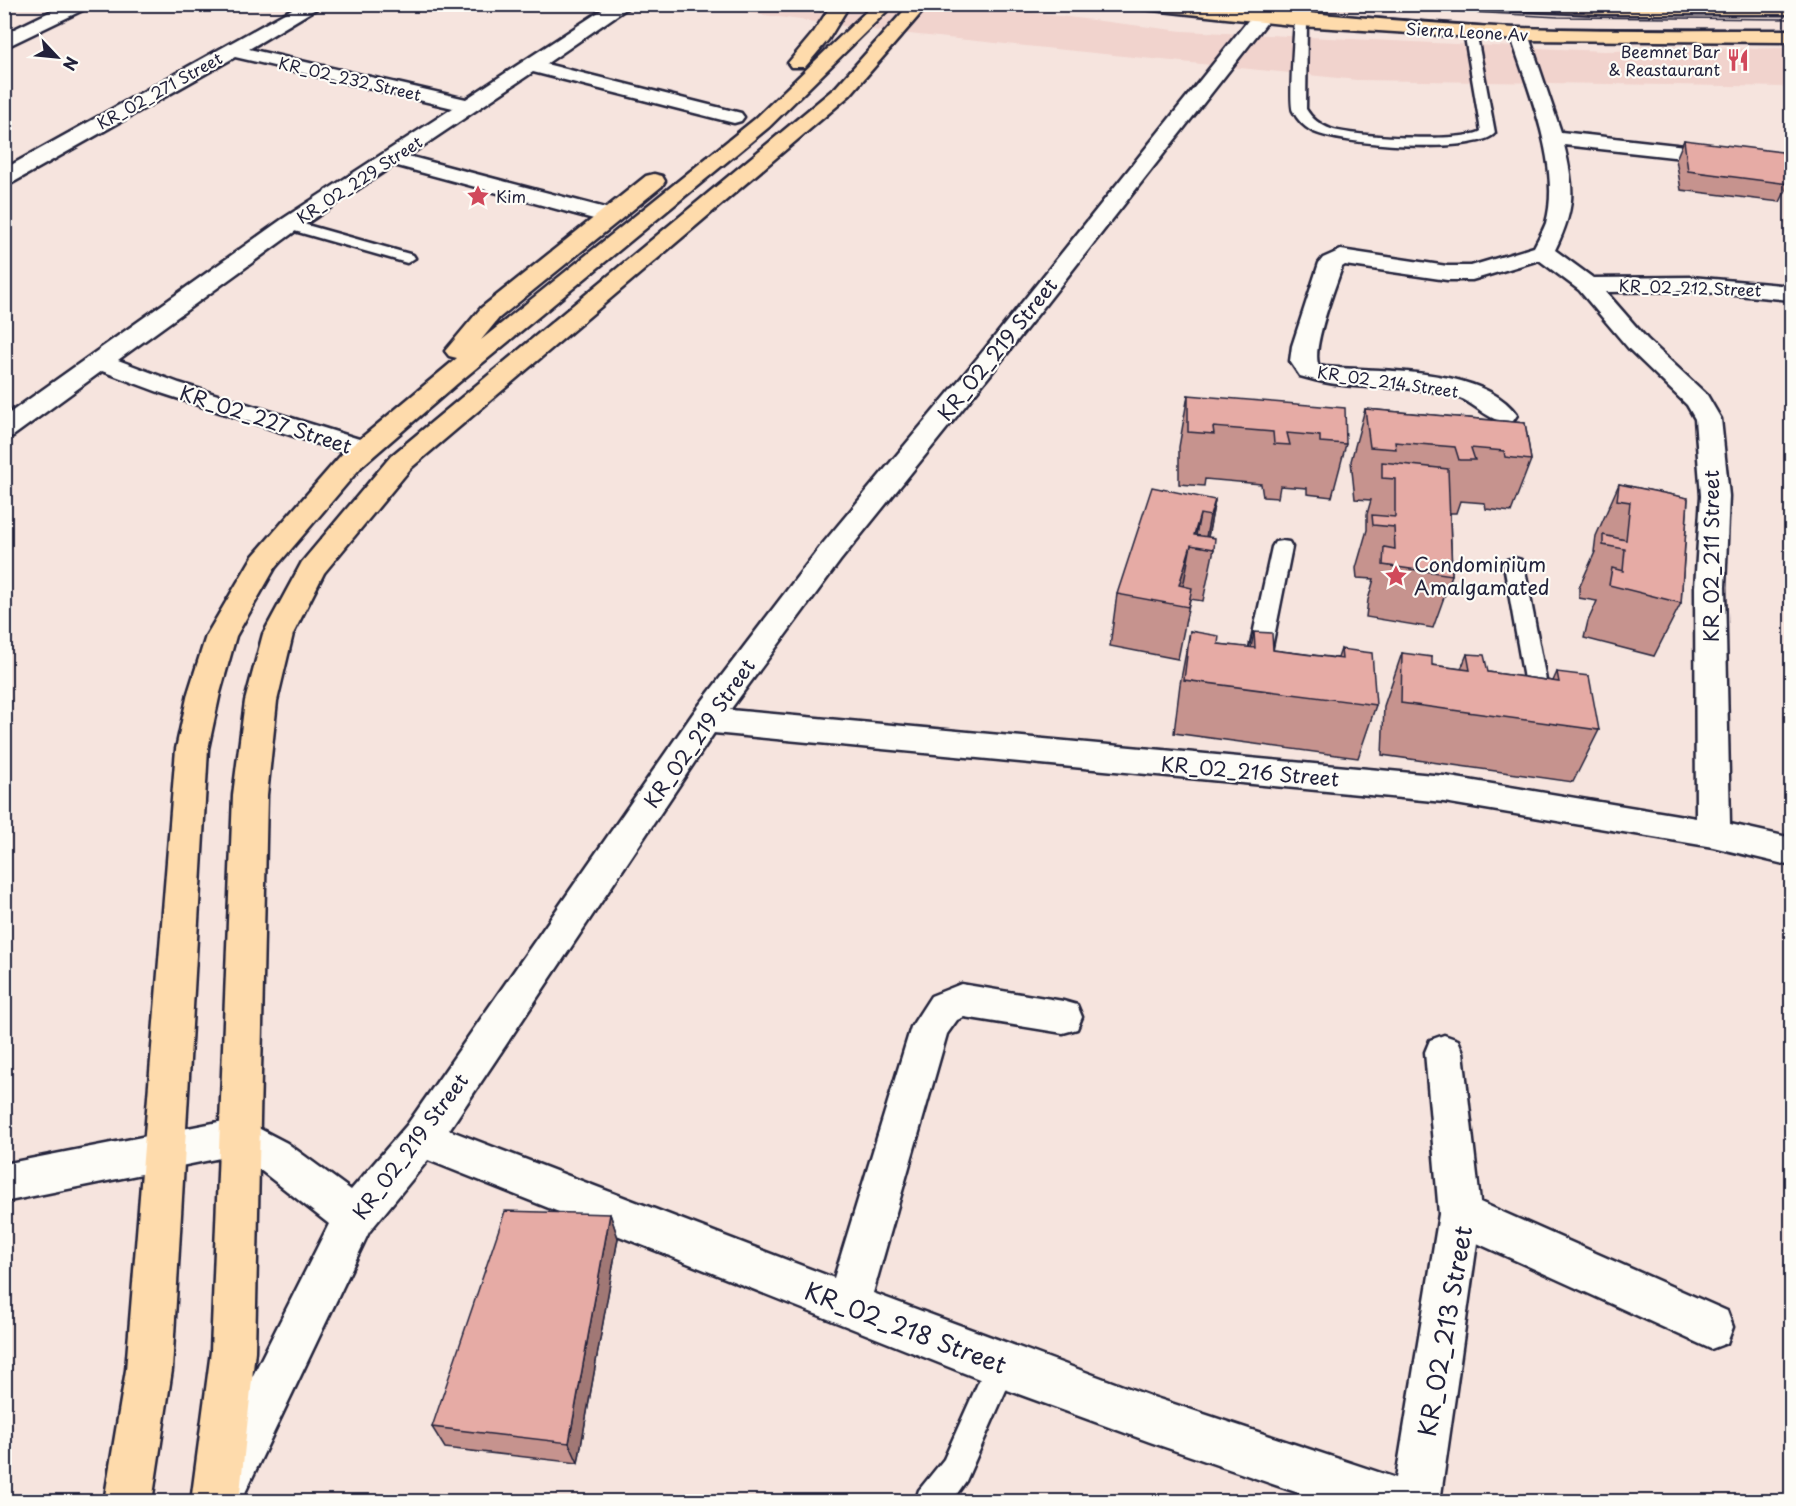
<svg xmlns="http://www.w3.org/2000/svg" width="1796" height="1506" font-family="'Playpen Sans',sans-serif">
	<rect width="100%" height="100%" fill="#f6e4de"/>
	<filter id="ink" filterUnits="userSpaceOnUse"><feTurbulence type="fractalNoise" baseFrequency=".0167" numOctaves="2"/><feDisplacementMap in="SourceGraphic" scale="12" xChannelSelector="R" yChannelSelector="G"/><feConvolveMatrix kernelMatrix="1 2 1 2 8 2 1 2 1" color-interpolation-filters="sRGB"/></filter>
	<g filter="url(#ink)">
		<!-- built -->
		<polygon fill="#f1d3cd" points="962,4 1182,31 1603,51 1791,48 1791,87 1357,80 880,31 691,5"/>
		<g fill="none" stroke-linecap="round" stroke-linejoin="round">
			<!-- service casing -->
			<g stroke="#22223b" stroke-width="5">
				<g id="service">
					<path d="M 1301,16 L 1307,20 L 1306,109 C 1312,119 1320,125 1331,129 C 1353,137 1463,143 1481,131 L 1464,31 L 1470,27 L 1476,31 L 1495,133 C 1477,155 1338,145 1312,131 C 1304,127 1297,119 1293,111 C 1289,102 1294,35 1295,20 Z"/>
					<polygon points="289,220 413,255 415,258 407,263 284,228 281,225 284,222"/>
					<polygon points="1282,541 1289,542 1292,547 1269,662 1266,667 1258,669 1250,667 1247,662 1272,547 1275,542"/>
					<polygon points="1514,558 1521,560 1524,565 1549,696 1546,702 1538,704 1530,702 1527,696 1504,565 1507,560"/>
					<polygon points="1002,1350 1013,1354 1017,1365 966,1481 951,1502 915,1502 919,1490 944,1459 991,1354"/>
				</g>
			</g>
			<!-- minor casing -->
			<g stroke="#22223b" stroke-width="5">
				<g id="minor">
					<polygon points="66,4 90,4 87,8 4,48 4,34"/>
					<polygon points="301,4 324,4 249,49 466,99 611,4 633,4 546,64 741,113 744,117 741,121 734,123 533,72 408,156 617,211 620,216 617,221 609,223 601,221 394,165 297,230 118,360 179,383 372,443 376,449 372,455 362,457 352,455 161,393 102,371 13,436 4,438 4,417 281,220 453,108 235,57 12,183 4,184 4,169"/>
					<path d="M 1261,11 L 1268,13 L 1270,17 L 1268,21 L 998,365 L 840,561 L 730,710 L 1444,776 L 1696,818 L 1695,587 L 1701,496 L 1695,419 L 1687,405 L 1629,349 L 1579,290 L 1539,260 L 1472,280 L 1447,280 L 1345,265 L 1342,267 C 1336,285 1310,351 1319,366 L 1325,367 C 1379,372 1483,366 1517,415 L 1513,421 C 1491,426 1477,403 1457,397 C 1411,382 1361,392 1315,380 L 1300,376 L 1290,361 L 1292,346 L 1319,263 L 1323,258 L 1341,250 L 1447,266 L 1471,266 L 1534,247 C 1538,239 1543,231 1546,223 C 1562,167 1527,87 1510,34 L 1512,30 L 1526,30 L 1528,34 L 1561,132 L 1792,158 L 1792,170 L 1564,145 C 1575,189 1575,209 1555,250 L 1593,278 L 1691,277 L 1792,286 L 1792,300 L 1691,291 L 1606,292 L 1647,339 L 1707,395 L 1721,419 L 1729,496 L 1725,587 L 1730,824 L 1792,838 L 1792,866 L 1713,847 L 1444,802 L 714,733 L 449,1130 L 834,1278 L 911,1027 L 931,996 L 961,984 L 1063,1001 L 1077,1005 L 1082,1017 L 1077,1029 L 1063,1033 L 964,1017 L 957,1020 L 947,1034 L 873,1293 L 1150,1396 L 1396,1478 L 1439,1214 L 1425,1052 L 1430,1040 L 1444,1035 L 1458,1040 L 1463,1052 L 1480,1202 L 1727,1311 L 1733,1327 L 1727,1343 L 1711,1349 L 1477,1243 L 1440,1502 L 1325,1502 L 1150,1442 L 1002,1388 L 428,1160 L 369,1232 L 243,1497 C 230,1502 222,1502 209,1497 L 202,1480 L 209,1463 L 329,1224 L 259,1169 L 235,1155 L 4,1202 L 4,1164 L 239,1118 L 287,1143 L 351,1190 L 407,1125 L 694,712 L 820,547 L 980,355 L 1254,13 Z"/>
				</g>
			</g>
			<!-- primary casing -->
			<g stroke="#22223b" stroke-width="5">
				<g id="primary">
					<polygon points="832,4 850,4 828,40 805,67 791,67 788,63 814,32"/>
					<polygon points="874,4 894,4 769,127 458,383 362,466 275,568 236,636 220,693 208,749 172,1370 152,1502 104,1502 126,1370 176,749 188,693 206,636 253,556 342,454 457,358 449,356 445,351 481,308 646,176 654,174 662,176 665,181 662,186 499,318 481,340 755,119"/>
					<polygon points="910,4 929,4 850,95 411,468 324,573 293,634 277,701 267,795 255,1351 239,1502 191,1502 211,1351 233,795 245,701 263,634 302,562 391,456 836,87"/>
					<path d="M 1134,4 C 1263,4 1391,24 1519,28 C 1610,31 1701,30 1792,30 L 1792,42 L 1519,40 L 1301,26 L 1143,9 Z"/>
					<polygon points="1468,4 1792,4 1792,14 1604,14 1477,9"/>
				</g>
			</g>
			<!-- service -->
			<use href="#service" fill="#fdfcf7" fill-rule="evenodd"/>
			<!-- minor -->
			<use href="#minor" fill="#fdfcf7" fill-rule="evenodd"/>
			<!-- primary -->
			<use href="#primary" fill="#fedbac" fill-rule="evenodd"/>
			<!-- tram -->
			<g stroke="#22223b" stroke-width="1.5">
				<polyline points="1198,4 1516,27 1792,29"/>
				<polyline points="1328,4 1558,17 1792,19"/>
			</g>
		</g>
		<!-- wall -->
		<g fill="#c6938e" stroke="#22223b" stroke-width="1.5">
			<polygon points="764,4 826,4 821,11"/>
			<polygon points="1684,140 1789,184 1780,202 1681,190 1676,159"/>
			<polygon points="1188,395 1346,444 1332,497 1307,494 1307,488 1280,486 1278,498 1263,497 1261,484 1205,479 1204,486 1179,484 1179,447"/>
			<polygon points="1365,409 1525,423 1531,460 1511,512 1486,509 1485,503 1460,501 1456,513 1450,513 1452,575 1433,628 1366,617 1368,600 1374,579 1357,578 1356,568 1367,530 1367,514 1371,500 1355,499 1351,461"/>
			<polygon points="1619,484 1688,498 1681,603 1654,656 1584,638 1588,621 1597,601 1579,598 1579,588 1595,552 1594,552 1596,536"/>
			<polygon points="1215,500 1208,537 1214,549 1203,601 1190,599 1178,659 1110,646 1117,594"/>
			<polygon points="1190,631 1218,644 1251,648 1254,632 1273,650 1338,658 1341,649 1376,705 1358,758 1174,733 1180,684"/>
			<polygon points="1402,653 1432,665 1461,669 1467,654 1488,672 1553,681 1557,672 1599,730 1573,782 1382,755 1384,706"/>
			<polygon points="610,1214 618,1238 578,1463 445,1448 432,1427"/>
		</g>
		<!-- shaded-wall -->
		<g fill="#a17874" stroke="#22223b" stroke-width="1.5">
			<polygon points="820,4 826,4 821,11"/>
			<polygon points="1215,500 1206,547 1204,547 1210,516"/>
			<polygon points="1200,514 1194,546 1194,535"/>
			<polygon points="1191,545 1181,598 1179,585"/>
			<polygon points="610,1214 618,1238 578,1463 569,1443"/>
		</g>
		<!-- building -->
		<g fill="#e6aba5" stroke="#22223b" stroke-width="1.5">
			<polygon points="1684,140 1782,152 1789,184 1688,171"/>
			<polygon points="1188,395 1345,408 1346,444 1320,442 1320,436 1287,433 1290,445 1274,444 1273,432 1213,427 1214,434 1188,432"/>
			<polygon points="1365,409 1525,423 1531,460 1505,457 1504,451 1471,448 1475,460 1459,460 1455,447 1395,442 1396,449 1370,447"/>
			<polygon points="1382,462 1448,469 1452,575 1383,565 1384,547 1395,549 1394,527 1373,525 1372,515 1395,517 1395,479 1382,478"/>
			<polygon points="1619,484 1688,498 1681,603 1609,585 1612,568 1623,571 1625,549 1603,545 1603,535 1626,540 1630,502 1617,500"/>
			<polygon points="1152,487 1215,500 1210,516 1200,514 1194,535 1215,538 1214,549 1191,545 1179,585 1192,588 1188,607 1117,594"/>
			<polygon points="1190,631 1219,636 1218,644 1255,648 1254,632 1272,633 1273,650 1342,659 1341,649 1372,653 1376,705 1184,680"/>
			<polygon points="1402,653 1432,657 1432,665 1470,670 1467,654 1484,655 1488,672 1559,682 1557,672 1589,676 1599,730 1401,703"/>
			<polygon points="505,1211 610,1214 569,1443 432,1427"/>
		</g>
	</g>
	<!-- icons -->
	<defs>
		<g id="restaurant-bare" transform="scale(1.8)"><path d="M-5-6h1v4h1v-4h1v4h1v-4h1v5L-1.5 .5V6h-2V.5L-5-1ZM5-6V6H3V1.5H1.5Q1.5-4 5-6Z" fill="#d1495b" stroke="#fdfcf7" stroke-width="2.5" paint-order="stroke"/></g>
		<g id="sight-bare" transform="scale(1.8)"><path d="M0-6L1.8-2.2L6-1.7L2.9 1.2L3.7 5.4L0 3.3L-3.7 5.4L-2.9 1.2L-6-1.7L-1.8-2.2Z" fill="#d1495b" stroke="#fdfcf7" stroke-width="2.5" paint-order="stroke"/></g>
	</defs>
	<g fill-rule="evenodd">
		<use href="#restaurant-bare" x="1738" y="60"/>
		<use href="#sight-bare" x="478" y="196"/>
		<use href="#sight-bare" x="1396" y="576"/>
	</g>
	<g text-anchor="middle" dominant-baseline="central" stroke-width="4.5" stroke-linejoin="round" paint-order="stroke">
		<!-- far-street labels -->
		<g font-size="16" fill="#22223b" stroke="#fdfcf7">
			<text transform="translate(1467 31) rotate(3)">Sierra Leone Av</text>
			<text transform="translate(350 78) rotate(13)">KR_02_232 Street</text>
			<text transform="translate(159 90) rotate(-29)">KR_02_271 Street</text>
			<text transform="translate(359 179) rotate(-33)">KR_02_229 Street</text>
			<text transform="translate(1690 287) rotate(2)">KR_02_212 Street</text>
			<text transform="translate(1388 381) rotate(8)">KR_02_214 Street</text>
		</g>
		<!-- far-poi labels -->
		<g font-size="16" fill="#22223b" stroke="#fdfcf7" text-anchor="end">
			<text x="1720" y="51">Beemnet Bar<tspan x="1720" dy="18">&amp; Reastaurant</tspan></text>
			<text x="496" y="196" text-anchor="start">Kim</text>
		</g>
		<!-- street labels -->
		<g font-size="20" fill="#22223b" stroke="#fdfcf7">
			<text transform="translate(997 349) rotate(-51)">KR_02_219 Street</text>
			<text transform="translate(266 419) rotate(18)">KR_02_227 Street</text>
			<text transform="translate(1711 556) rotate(-90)">KR_02_211 Street</text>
			<text transform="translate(699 733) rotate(-55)">KR_02_219 Street</text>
			<text transform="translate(1250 771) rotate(5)">KR_02_216 Street</text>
			<text transform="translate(410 1146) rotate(-53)">KR_02_219 Street</text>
		</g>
		<!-- poi labels -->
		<g font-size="20" fill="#22223b" stroke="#fdfcf7" text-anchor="start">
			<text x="1414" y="564">Condominium<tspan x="1414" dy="23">Amalgamated</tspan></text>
		</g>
		<!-- near-street labels -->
		<g font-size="24" fill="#22223b" stroke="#fdfcf7">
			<text transform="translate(906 1327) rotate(21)">KR_02_218 Street</text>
			<text transform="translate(1444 1331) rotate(-80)">KR_02_213 Street</text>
		</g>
	</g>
	<!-- margin -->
	<rect width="1796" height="1506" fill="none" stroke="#fdfcf7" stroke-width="24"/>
	<rect x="12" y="12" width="1772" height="1482" fill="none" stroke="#22223b" stroke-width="2" filter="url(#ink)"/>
	<!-- north arrow -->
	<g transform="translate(57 57) rotate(116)" stroke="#fdfcf7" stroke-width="4.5" paint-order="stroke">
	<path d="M0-4.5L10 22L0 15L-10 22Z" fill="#22223b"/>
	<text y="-9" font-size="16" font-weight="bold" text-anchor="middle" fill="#22223b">N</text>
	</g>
</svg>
